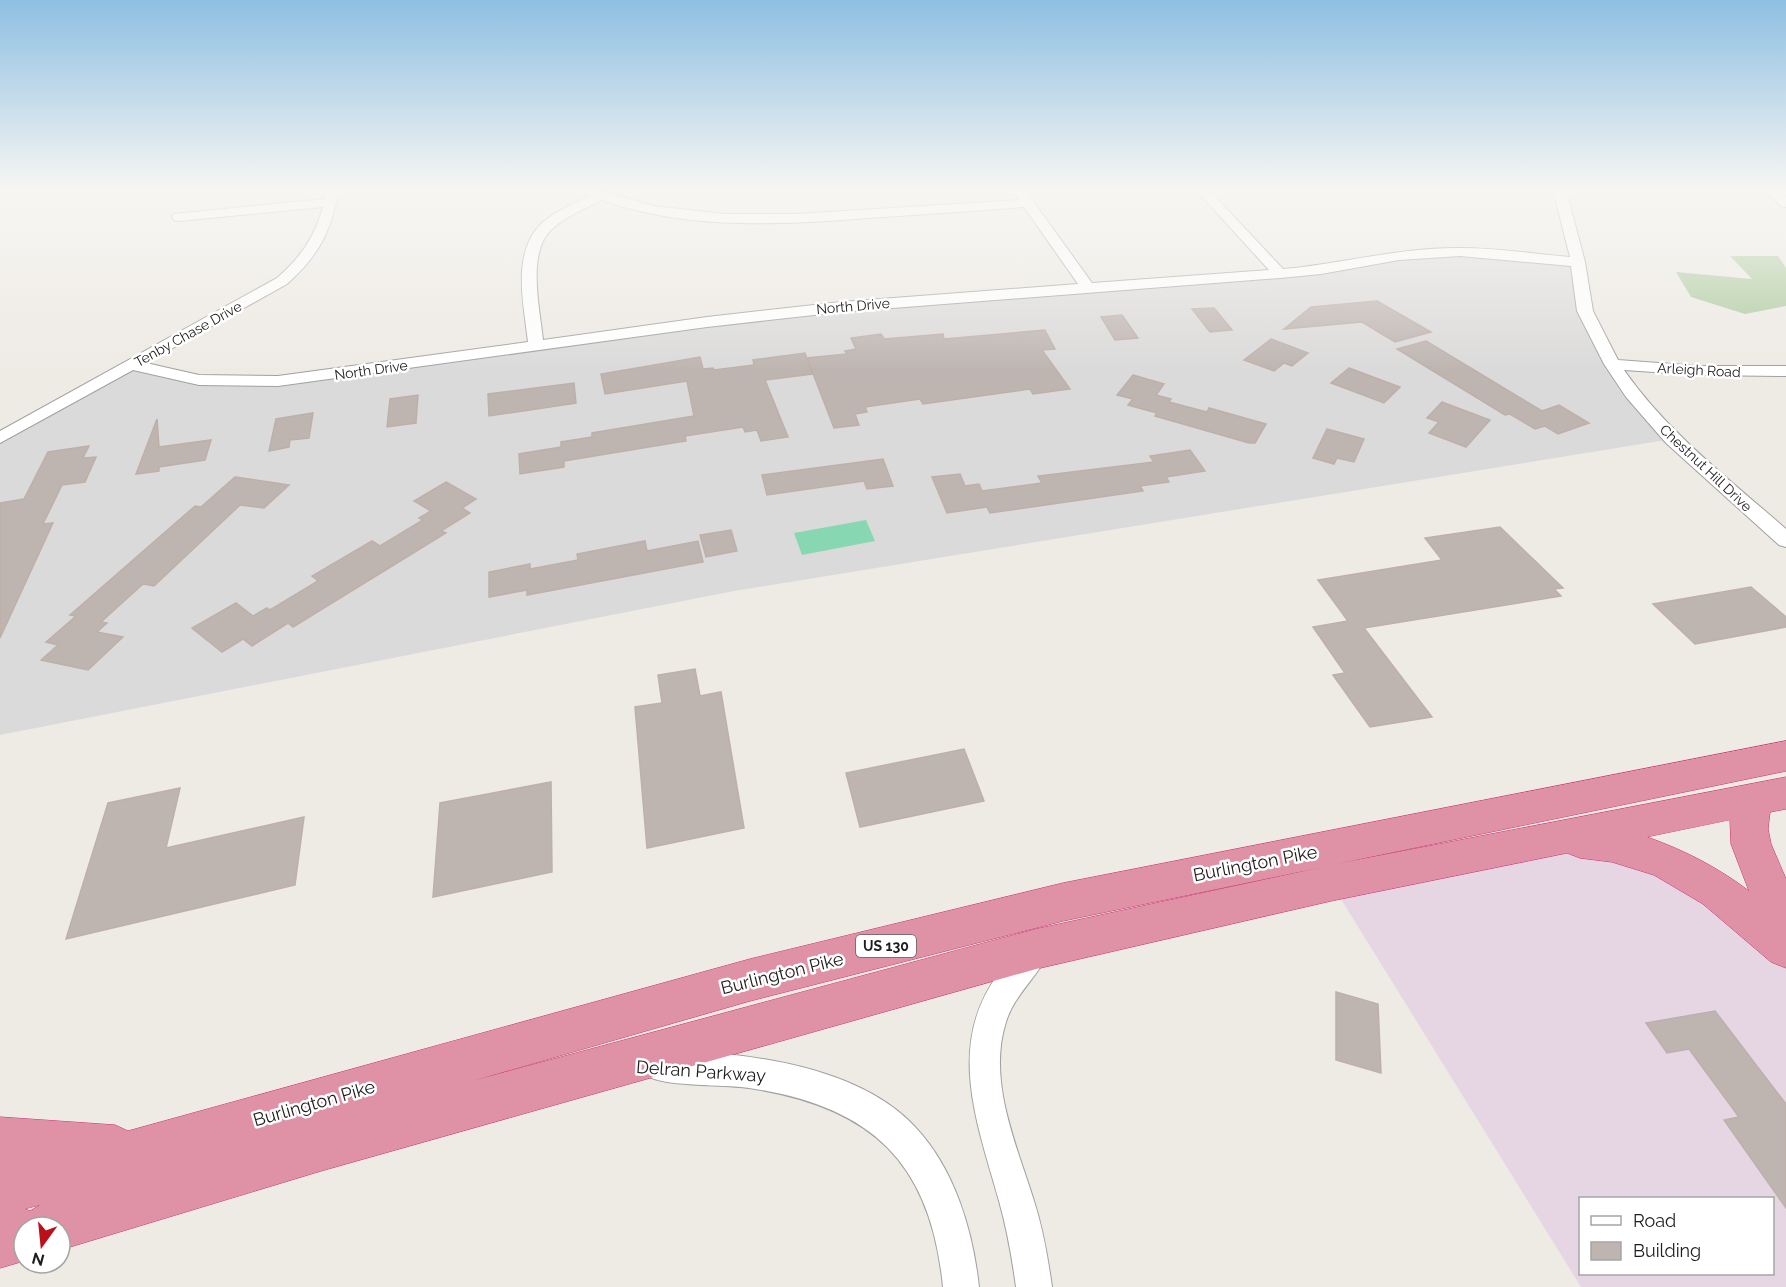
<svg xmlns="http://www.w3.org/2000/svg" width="1786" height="1287" font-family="Raleway,sans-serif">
	<rect width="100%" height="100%" fill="#eeeae4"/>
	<!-- residential -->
	<polygon fill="#dbdada" points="1460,252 1578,262 1585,311 1612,364 1672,439 734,591 0,735 0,438 131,365 171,375 251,382 707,322 1140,286"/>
	<!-- industrial -->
	<path fill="#e6d6e4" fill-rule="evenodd" d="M 1597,842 L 1786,948 L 1786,1287 L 1581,1287 L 1331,883 ZM 1580,1198 L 1772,1198 L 1772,1274 L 1580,1274 Z"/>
	<!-- forest -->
	<polygon fill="#acca9c" points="1730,256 1778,256 1786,268 1786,306 1745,314 1691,297 1676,272 1752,279"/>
	<!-- pitch -->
	<polygon fill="#88d7b3" points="866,520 875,541 802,555 794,533"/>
	<!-- building -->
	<g fill="#beb5b1" stroke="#beb0a8" stroke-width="1.5">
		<polygon points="1377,301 1431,332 1395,342 1362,322 1284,329 1311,307"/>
		<polygon points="1214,308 1232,330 1210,332 1192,309"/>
		<polygon points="1122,315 1138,338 1115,340 1101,317"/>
		<polygon points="1045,330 1055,349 1042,350 1070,389 1033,394 1030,389 923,404 920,399 865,407 867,412 855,414 859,425 834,428 807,358 847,354 845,351 856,349 851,338 881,334 884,339 943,334 944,339"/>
		<polygon points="1271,339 1308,353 1292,366 1284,363 1274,371 1244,360"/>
		<polygon points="1426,341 1542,411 1559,405 1589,423 1558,434 1545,426 1535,429 1510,414 1505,415 1397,349"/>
		<polygon points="805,353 812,374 765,380 788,437 761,441 757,430 745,432 743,427 685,436 686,441 564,461 564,467 520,474 519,454 561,447 561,442 592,437 592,433 694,416 687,381 605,394 601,374 700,357 703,369 713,368 714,370 754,365 753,360"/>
		<polygon points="1349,368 1400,387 1384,403 1331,383"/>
		<polygon points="1133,375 1164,384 1156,395 1171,399 1169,402 1207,412 1209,408 1266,424 1255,443 1249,443 1155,416 1157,413 1128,405 1133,399 1117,395"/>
		<polygon points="574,383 576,403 489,416 488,394"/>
		<polygon points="418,395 416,423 387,427 390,399"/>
		<polygon points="1442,402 1490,420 1466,447 1429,433 1439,422 1427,418"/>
		<polygon points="313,413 309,438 290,440 289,447 269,451 276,419"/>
		<polygon points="157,419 159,447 211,440 205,460 159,467 159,471 136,474"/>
		<polygon points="1327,429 1364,439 1354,462 1337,458 1334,464 1313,458"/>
		<polygon points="89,446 83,458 96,457 85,482 62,485 43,524 53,523 0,638 0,503 24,499 48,452"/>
		<polygon points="1190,450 1205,471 1166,477 1169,482 1140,486 1143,491 990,513 987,507 947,513 932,477 960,474 965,486 979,484 982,491 1042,483 1038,476 1154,462 1150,456"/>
		<polygon points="883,459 893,486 867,489 864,481 767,495 762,475"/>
		<polygon points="235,477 289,485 264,508 240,505 154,586 143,584 101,622 107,623 97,632 123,637 88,670 41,660 58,645 46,642 76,616 70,615 195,506 201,507"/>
		<polygon points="446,482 476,499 462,508 470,513 441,531 446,533 293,627 288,623 252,646 243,639 222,652 192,628 236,603 253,616 267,608 270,610 318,581 312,576 372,541 380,546 423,520 419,518 431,511 414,501"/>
		<polygon points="1500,527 1563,588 1554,589 1561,596 1364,628 1432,717 1370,727 1333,675 1345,673 1313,627 1348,621 1318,580 1442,560 1425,538"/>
		<polygon points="731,530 737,551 706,557 700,535"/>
		<polygon points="645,541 647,551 698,541 703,562 527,595 527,590 489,597 489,572 530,564 530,569 578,560 577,554"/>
		<polygon points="1751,587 1786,617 1786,627 1695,644 1653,604"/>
		<polygon points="695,669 700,696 721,692 744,828 647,848 635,707 662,703 658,675"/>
		<polygon points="964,749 984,801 860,827 846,773"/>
		<polygon points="551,782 552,872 433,897 440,803"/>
		<polygon points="180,788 166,848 304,817 295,885 66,939 108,803"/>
		<polygon points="1336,992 1378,1004 1381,1073 1336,1060"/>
		<polygon points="1715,1011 1786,1104 1786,1208 1724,1120 1739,1117 1689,1049 1667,1053 1646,1023"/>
	</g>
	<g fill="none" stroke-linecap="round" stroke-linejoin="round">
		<!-- minor casing -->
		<g stroke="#a1a1a1" stroke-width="2">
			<g id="minor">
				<path d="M 327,190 L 339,190 C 330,233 320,254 287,284 L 146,363 L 199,375 L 278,376 L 528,342 C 524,305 511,254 541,224 C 555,211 573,204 590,196 L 579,190 L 598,190 L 654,206 L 725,214 L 797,214 L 1019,200 L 1013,191 L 1025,190 L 1092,283 L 1269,270 L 1196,190 L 1209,190 L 1283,269 C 1342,264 1401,247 1460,248 C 1497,248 1534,254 1570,257 L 1553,190 L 1566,190 L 1585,262 L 1593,311 L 1618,360 L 1699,366 L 1786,366 L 1786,376 L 1699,375 L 1624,370 C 1668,433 1729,479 1786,529 L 1786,547 L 1779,545 L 1666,443 L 1626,397 L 1604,364 L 1577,311 L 1571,266 L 1460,256 L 1399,260 L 1321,274 L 1280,278 L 841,312 L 707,327 L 278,386 L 199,385 L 133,370 L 0,443 L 0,431 L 277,278 C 301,257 314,238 323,207 L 179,221 L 174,220 L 172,217 L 174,214 L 325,199 ZM 602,200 C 691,232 790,224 883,217 C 930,214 977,211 1024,207 L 1078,284 L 841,302 L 707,317 L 543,340 C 540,310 527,255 550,231 C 564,217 584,209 602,200 Z"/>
				<polygon points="1764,190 1778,190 1786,197 1786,207 1781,206"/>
				<path d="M 1034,938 L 1044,942 L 1049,952 C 1037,978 1014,995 1006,1022 C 987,1081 1017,1146 1034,1201 C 1043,1229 1048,1258 1052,1287 L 1016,1287 C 1012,1258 1007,1229 999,1201 C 978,1125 945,1045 999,973 C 1009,959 1018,944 1034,938 Z"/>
				<path d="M 660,1050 C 741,1052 858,1064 916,1128 C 955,1170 973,1231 979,1287 L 943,1287 C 931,1162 871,1106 749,1088 C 720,1084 672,1087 649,1077 L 644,1066 L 649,1055 Z"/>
			</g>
		</g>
		<!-- highway casing -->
		<g stroke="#cb3270" stroke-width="1">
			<path id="highway" d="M 1786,741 L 1786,771 L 1336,864 L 1786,777 L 1786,809 L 1770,812 L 1768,829 L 1771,844 L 1786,879 L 1786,968 L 1771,962 L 1703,904 L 1654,875 L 1612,862 L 1580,858 L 1567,853 L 1331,901 L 1036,969 L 321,1171 L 60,1250 L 60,1227 L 24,1227 L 24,1261 L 0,1268 L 0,1117 L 115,1125 L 128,1131 L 750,959 L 1063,883 ZM 1730,820 L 1731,844 L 1749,891 C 1717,867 1684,850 1647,837 ZM 1323,867 L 1036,929 L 472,1081 L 750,1001 L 1063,921 ZM 40,1205 L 30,1211 L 25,1209 Z"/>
		</g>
		<!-- minor -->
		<use href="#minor" fill="#fff" fill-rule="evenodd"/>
		<!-- highway -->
		<use href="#highway" fill="#df91a5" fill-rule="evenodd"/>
	</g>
	<!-- sky -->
	<linearGradient id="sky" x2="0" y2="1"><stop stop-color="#8ebfe2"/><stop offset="0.51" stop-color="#f7f6f3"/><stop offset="1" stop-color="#f7f6f3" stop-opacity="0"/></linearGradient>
	<rect width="1786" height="371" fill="url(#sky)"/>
	<g text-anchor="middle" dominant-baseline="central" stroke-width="5" stroke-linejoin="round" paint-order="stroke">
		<!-- far-street labels -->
		<g font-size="14" fill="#1d1d1d" stroke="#fff">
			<text transform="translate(853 306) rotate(-5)">North Drive</text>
			<text transform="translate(188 334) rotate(-29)">Tenby Chase Drive</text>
			<text transform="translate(371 370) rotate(-8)">North Drive</text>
			<text transform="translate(1699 370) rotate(3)">Arleigh Road</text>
			<text transform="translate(1706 468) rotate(43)">Chestnut Hill Drive</text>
		</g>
		<!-- shield labels -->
		<rect fill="#fff" stroke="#616161" stroke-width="1.5" x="856" y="935" width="60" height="22" rx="4.5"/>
		<g font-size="14" font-weight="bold" fill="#1d1d1d">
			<text x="886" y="946">US 130</text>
		</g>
		<!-- near-street labels -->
		<g font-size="18" fill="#1d1d1d" stroke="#fff">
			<text transform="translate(1255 863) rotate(-11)">Burlington Pike</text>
			<text transform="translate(782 973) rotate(-14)">Burlington Pike</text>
			<text transform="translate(701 1071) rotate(4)">Delran Parkway</text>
			<text transform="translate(314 1103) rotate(-16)">Burlington Pike</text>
		</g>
	</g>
	<!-- legend -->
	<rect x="1579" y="1197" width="195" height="78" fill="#ffffff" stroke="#a5a5a5" stroke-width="1.5"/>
	<rect x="1591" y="1216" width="30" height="9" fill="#ffffff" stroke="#a5a5a5" stroke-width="1.5"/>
	<text x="1633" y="1227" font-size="18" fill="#1d1d1d">Road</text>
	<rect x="1591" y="1242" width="30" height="18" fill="#beb5b1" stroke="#a5a5a5" stroke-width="1.5"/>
	<text x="1633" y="1257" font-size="18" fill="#1d1d1d">Building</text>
	<!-- north arrow -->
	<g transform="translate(42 1245) rotate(195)"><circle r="28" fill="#ffffff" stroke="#a5a5a5" stroke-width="1.5"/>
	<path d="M0-4.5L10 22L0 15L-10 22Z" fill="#bb101a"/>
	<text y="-9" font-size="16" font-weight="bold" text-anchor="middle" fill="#1d1d1d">N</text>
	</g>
</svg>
